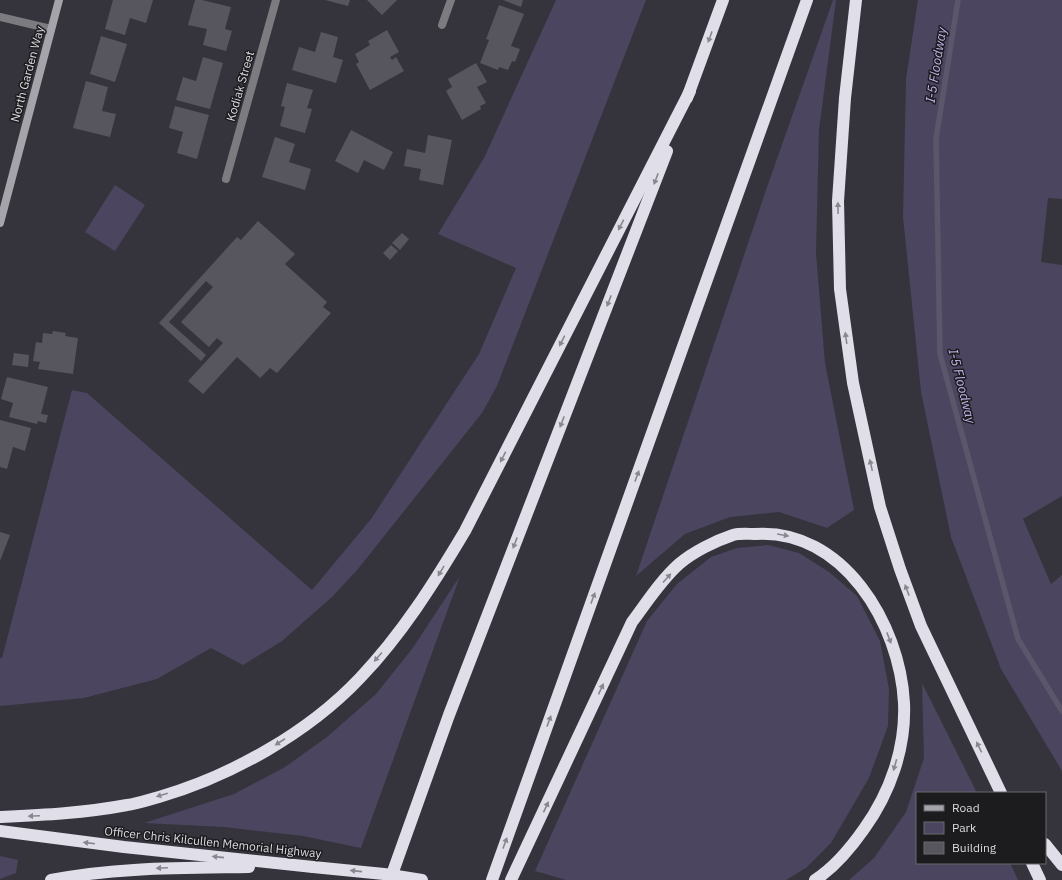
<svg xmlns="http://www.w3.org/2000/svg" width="1062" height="880" font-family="'IBM Plex Sans',sans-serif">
	<rect width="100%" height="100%" fill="#35333b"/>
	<!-- green -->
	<g fill="#4b455f">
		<polygon points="556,0 646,0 497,386 482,413 358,569 332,597 282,641 243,665 211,648 157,679 84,698 0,706 0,658 2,658 72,390 87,393 312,590 371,519 479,354 516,268 438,234 484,158"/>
		<polygon points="833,0 836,0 819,130 816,253 825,363 854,510 827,528 779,512 730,517 685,534 636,576 766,190"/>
		<polygon points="918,0 1062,0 1062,199 1048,198 1041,262 1062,265 1062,496 1023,519 1051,584 1062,575 1062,771 1001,669 951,537 921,392 903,217 906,79"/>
		<polygon points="115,185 145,205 115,251 85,232"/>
		<polygon points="768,545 799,553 829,572 857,596 880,641 889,689 888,726 869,778 831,843 806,868 786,880 566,880 535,871 647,621 677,584 711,557 737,548"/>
		<polygon points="460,576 361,848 303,836 224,827 144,823 234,794 285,767 327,737 376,694 412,649"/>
		<polygon points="922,683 977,793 917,793 917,863 1010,863 1018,880 849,880 874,858 906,812 924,758"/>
		<polygon points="0,856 18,860 16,873 0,879"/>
	</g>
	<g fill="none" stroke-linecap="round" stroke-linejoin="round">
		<!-- stream -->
		<polyline stroke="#5c566b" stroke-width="5.5" points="958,0 936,139 940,354 1018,639 1062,711"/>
	</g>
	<!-- building -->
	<g fill="#57565e">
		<polygon points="113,0 153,0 146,23 130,18 125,35 105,29"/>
		<polygon points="195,0 202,0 231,7 225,29 232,31 226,51 203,45 207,29 188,25"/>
		<polygon points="325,0 350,0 348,6"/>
		<polygon points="367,0 397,0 382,15"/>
		<polygon points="503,0 523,0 521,7"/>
		<polygon points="499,5 524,14 511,46 520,49 515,62 512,61 508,70 499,67 498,70 480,63 489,40 486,39"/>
		<polygon points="387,30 399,52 390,57 392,60 396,57 404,71 370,90 356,64 359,62 355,54 370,45 368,41"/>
		<polygon points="321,32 338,37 333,57 343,60 336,83 292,70 299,47 315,52"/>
		<polygon points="101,36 127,44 115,82 90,74"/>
		<polygon points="203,57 223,63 210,109 176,100 183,77 196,81"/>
		<polygon points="476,63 487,82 477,87 486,103 480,106 481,109 462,120 446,91 452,87 448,79"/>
		<polygon points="86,81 108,87 102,111 116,114 110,137 73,128"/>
		<polygon points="287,83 313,90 307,108 312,109 305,133 280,126 285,107 281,106"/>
		<polygon points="175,106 209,115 197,159 177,153 183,132 169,128"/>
		<polygon points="351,130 393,152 384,170 364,160 358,173 335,161"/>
		<polygon points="428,135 452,140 443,185 419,180 421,169 404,166 407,149 425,153"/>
		<polygon points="275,137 295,144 289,162 311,169 305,190 262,177"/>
		<polygon points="258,221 295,254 285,264 327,302 323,307 331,313 277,373 270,368 260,378 237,357 203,394 188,381 223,343 217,338 209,347 181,322 213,287 206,281 169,322 206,355 201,361 159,323 237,237 241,240"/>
		<polygon points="402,233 409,239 400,250 392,243"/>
		<polygon points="391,245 398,251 390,260 383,253"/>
		<polygon points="53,331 66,333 65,336 78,338 73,374 38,369 40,362 33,361 36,342 42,343 43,333 52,334"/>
		<polygon points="14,353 29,355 28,367 12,365"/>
		<polygon points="7,377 48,387 41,414 48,415 46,423 38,421 37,424 9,417 13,403 1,399"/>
		<polygon points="0,420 31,428 25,451 13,447 7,469 0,467"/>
		<polygon points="0,532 10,535 0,561"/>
	</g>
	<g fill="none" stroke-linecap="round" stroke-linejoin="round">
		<!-- street -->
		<g stroke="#7c7c80" stroke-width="8">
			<polyline points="0,17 51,29"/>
			<polyline points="442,25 451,0"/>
			<polyline points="226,179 276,0"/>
		</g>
		<!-- secondary -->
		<polyline stroke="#a5a4aa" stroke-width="8" points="0,223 59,0"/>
		<!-- highway -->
		<g stroke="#e0dee8" stroke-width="12">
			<polyline points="856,0 845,98 838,201 840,289 853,383 880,507 900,569 921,626 1001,793"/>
			<polyline points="687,98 723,0"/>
			<path d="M 0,817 C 42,815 85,813 127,805 C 137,804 148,800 159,797 C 231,776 308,733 360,678 C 402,634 434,583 465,531 L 690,91"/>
			<polyline points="0,831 124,847 313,867"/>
			<polyline points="1045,844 1062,865"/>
			<polyline points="1032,863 1040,880"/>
			<path d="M 51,880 C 117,867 183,868 249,867"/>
			<polyline points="390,880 449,715 667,151"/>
			<polyline points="492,880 807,0"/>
			<path d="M 511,880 L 632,622 C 647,602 661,580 679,564 C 693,552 715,541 733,535 C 740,533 748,534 755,534 C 843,528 900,624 904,703 C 906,748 890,793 864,829 C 850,849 835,867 815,880"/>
		</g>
		<!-- highway-bridge -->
		<polyline stroke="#e0dee8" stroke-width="12" points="313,867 384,874 422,880"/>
	</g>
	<!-- one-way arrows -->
	<defs><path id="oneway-solid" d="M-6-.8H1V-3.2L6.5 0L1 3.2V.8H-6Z"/></defs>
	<g fill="#88878e">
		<use href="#oneway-solid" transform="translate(710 37) rotate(110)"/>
		<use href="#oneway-solid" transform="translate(656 179) rotate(111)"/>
		<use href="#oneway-solid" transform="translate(838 208) rotate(-91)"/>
		<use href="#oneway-solid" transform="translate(621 225) rotate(117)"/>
		<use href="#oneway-solid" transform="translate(609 301) rotate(111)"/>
		<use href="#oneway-solid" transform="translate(846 338) rotate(-98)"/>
		<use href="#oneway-solid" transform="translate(562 341) rotate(117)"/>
		<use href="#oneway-solid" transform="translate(562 422) rotate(111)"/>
		<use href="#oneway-solid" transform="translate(503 457) rotate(117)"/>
		<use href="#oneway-solid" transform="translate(871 465) rotate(-103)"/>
		<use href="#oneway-solid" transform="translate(637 476) rotate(-70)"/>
		<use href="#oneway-solid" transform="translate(783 535) rotate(10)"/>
		<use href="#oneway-solid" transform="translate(515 543) rotate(111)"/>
		<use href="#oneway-solid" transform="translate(441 571) rotate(121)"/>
		<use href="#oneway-solid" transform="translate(667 578) rotate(-48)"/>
		<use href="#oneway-solid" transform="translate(907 590) rotate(-111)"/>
		<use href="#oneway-solid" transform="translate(593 598) rotate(-70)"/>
		<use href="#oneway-solid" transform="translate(889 638) rotate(69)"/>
		<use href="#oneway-solid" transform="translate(378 657) rotate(131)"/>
		<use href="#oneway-solid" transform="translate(601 689) rotate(-65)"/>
		<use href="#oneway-solid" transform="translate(549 721) rotate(-70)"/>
		<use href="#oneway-solid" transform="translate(280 742) rotate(147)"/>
		<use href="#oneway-solid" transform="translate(979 747) rotate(-116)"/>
		<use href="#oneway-solid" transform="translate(895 765) rotate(106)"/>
		<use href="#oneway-solid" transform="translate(162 795) rotate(164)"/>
		<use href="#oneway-solid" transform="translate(546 807) rotate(-65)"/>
		<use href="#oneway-solid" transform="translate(34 816) rotate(178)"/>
		<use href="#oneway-solid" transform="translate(89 843) rotate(-173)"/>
		<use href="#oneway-solid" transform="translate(505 843) rotate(-70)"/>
		<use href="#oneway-solid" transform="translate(218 857) rotate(-174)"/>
		<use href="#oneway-solid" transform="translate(162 868) rotate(178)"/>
		<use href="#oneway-solid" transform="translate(356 871) rotate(-174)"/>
	</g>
	<g text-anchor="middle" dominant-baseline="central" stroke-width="3" stroke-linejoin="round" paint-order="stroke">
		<!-- street labels -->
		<g font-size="12" fill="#dbdadf" stroke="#1c1c1f">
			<text transform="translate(27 74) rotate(-75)">North Garden Way</text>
			<text transform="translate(240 86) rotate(-74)">Kodiak Street</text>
			<text transform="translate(213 842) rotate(6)">Officer Chris Kilcullen Memorial Highway</text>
		</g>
		<!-- water labels -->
		<g font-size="13" font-style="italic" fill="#c2b5ef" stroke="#1c1c1f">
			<text transform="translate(936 65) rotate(-81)">I-5 Floodway</text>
			<text transform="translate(962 386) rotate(76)">I-5 Floodway</text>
		</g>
	</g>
	<!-- legend -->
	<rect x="916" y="792" width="130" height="72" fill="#1c1c1f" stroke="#68686c"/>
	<rect x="924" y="805" width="20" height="6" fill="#a5a4aa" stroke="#68686c"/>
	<text x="952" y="812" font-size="12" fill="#dbdadf">Road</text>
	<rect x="924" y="822" width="20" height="12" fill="#4b455f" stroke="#68686c"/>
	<text x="952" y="832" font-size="12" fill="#dbdadf">Park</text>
	<rect x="924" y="842" width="20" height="12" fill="#57565e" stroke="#68686c"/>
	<text x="952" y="852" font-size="12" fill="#dbdadf">Building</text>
</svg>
